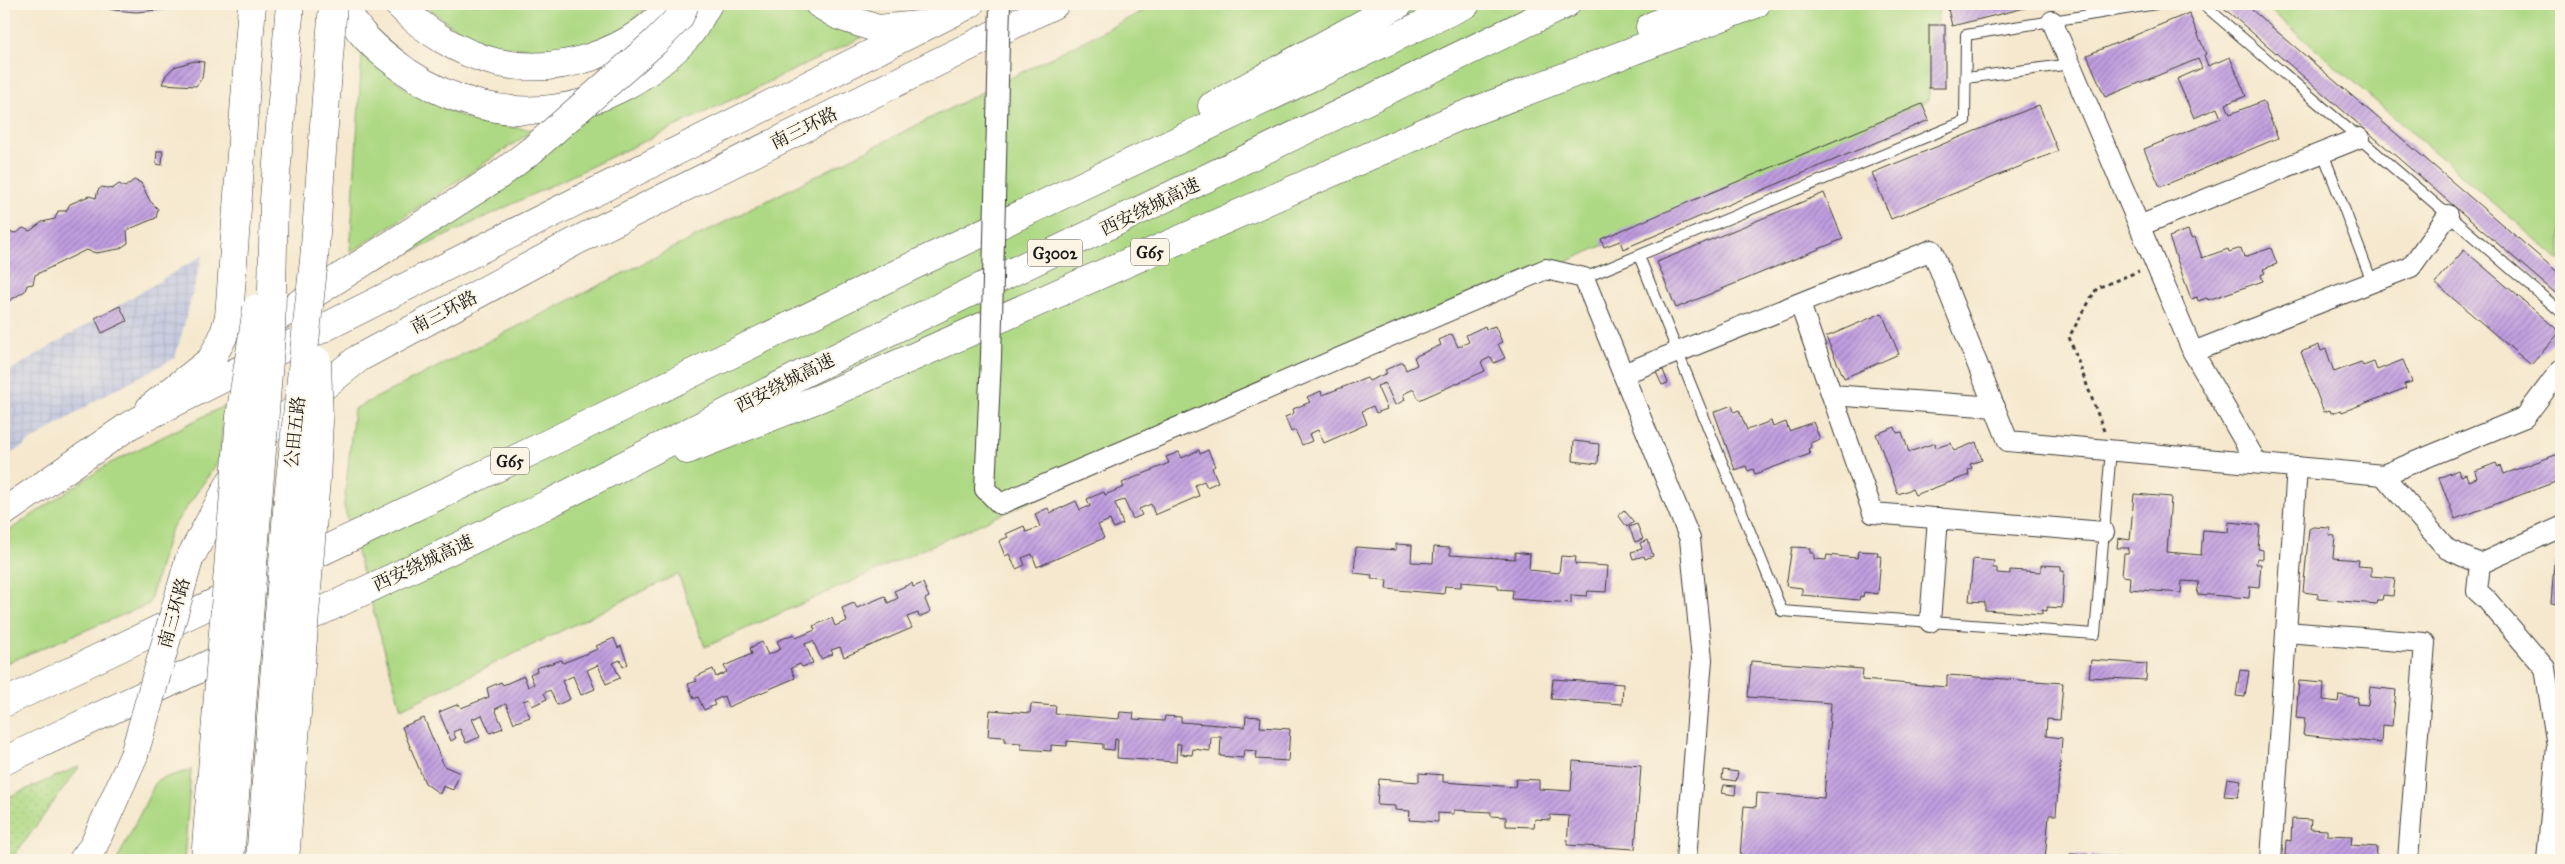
<svg xmlns="http://www.w3.org/2000/svg" width="2565" height="864" font-family="'IM FELL Great Primer','Noto Serif SC',serif">
	<defs>
		<pattern id="industrial-grid" width="8" height="8" patternUnits="userSpaceOnUse" patternTransform="scale(1.25)"><rect width="8" height="8" fill="#bdc3de"/><path d="M0 4h8M4 0v8" fill="none" stroke="#a2a7be"/></pattern>
		<pattern id="park-dots" width="8" height="8" patternUnits="userSpaceOnUse" patternTransform="scale(1.25)"><rect width="8" height="8" fill="#aed984"/><path d="M2 2h.1M6 6h.1" fill="none" stroke="#95ba71" stroke-width="1.8" stroke-linecap="round"/></pattern>
		<pattern id="building-hatch" width="6" height="6" patternUnits="userSpaceOnUse" patternTransform="scale(1.25)"><rect width="6" height="6" fill="#c09de0"/><path d="M-1 1l2-2M0 6l6-6M5 7l2-2" fill="none" stroke="#9b7fb5"/></pattern>
	</defs>
	<rect width="100%" height="100%" fill="#fcf5e5"/>
	<filter id="ink" filterUnits="userSpaceOnUse"><feTurbulence type="fractalNoise" baseFrequency=".02" numOctaves="2"/><feDisplacementMap in="SourceGraphic" scale="10" xChannelSelector="R" yChannelSelector="G"/><feConvolveMatrix kernelMatrix="1 2 1 2 8 2 1 2 1" color-interpolation-filters="sRGB"/></filter>
	<filter id="wash" filterUnits="userSpaceOnUse"><feTurbulence type="fractalNoise" baseFrequency=".0096" numOctaves="4" result="noise"/><feDisplacementMap in="SourceGraphic" scale="20" xChannelSelector="R" yChannelSelector="G"/><feGaussianBlur stdDeviation="1.12" result="paint"/><feColorMatrix in="noise" values="0 0 0 0 0 0 0 0 0 0 0 0 0 0 0 0 0 1.4 0 .05"/><feComposite in="paint" operator="in"/></filter>
	<g filter="url(#wash)">
		<rect width="100%" height="100%" fill="#f5e8ce"/>
		<!-- industrial -->
		<polygon fill="url(#industrial-grid)" points="203,255 175,358 103,396 4,458 4,374"/>
		<!-- grass -->
		<g fill="#aed984" stroke="#657a50">
			<polygon points="421,4 649,4 626,28 593,43 558,49 496,47 462,33"/>
			<polygon points="723,4 796,4 816,23 863,37 359,277 590,113 700,41"/>
			<polygon points="1157,4 1964,4 1939,8 1928,100 705,647 678,574 401,709 344,506 354,409"/>
			<polygon points="2263,4 2561,4 2561,261"/>
			<polygon points="362,54 413,94 477,123 534,130 350,253"/>
			<polygon points="224,406 220,459 170,531 149,604 4,664 4,534 105,466"/>
			<polygon points="191,770 184,860 117,860 157,780"/>
		</g>
		<!-- park -->
		<polygon fill="url(#park-dots)" stroke="#657a50" points="80,766 11,860 4,860 4,799"/>
		<g id="blocks">
			<!-- building -->
			<g fill="url(#building-hatch)">
				<polygon points="92,4 172,4 169,9 136,12 114,10"/>
				<polygon points="1970,4 2041,4 1952,26 1948,9"/>
				<polygon points="2219,4 2245,4 2561,275 2561,298"/>
				<polygon points="2189,13 2206,54 2204,55 2208,66 2230,57 2246,96 2226,104 2230,114 2263,101 2278,138 2160,187 2144,149 2221,118 2217,108 2194,118 2177,79 2202,68 2198,59 2105,97 2087,55"/>
				<rect x="1929" y="25" width="16" height="63"/>
				<polygon points="194,61 204,62 202,78 196,86 162,84 166,75 174,67"/>
				<polygon points="1922,104 1929,120 1623,249 1620,241 1604,247 1601,239"/>
				<polygon points="2039,105 2058,151 1891,219 1872,173"/>
				<polygon points="157,151 163,151 162,165 156,164"/>
				<polygon points="134,180 141,183 150,201 158,209 156,218 127,230 128,243 119,249 96,253 86,250 35,275 33,284 27,285 25,291 4,304 4,238 7,232 17,233 23,228 30,231 42,222 55,219 58,211 66,211 70,204 89,196 96,198 98,190 102,187 112,189 119,184 125,187"/>
				<polygon points="1824,193 1843,239 1676,308 1657,262"/>
				<polygon points="2188,230 2191,238 2195,237 2202,258 2228,249 2229,252 2241,248 2244,257 2271,248 2277,264 2263,269 2265,273 2261,275 2263,281 2208,300 2207,298 2198,301 2197,297 2191,299 2169,237"/>
				<polygon points="2464,250 2560,332 2531,365 2435,283"/>
				<polygon points="120,306 127,321 102,333 95,318"/>
				<polygon points="1882,313 1899,354 1844,378 1826,337"/>
				<polygon points="1485,326 1486,329 1495,326 1502,342 1498,344 1505,358 1494,363 1491,357 1481,362 1485,371 1419,400 1414,389 1403,394 1405,400 1395,405 1385,383 1377,386 1387,409 1376,413 1373,406 1362,411 1367,424 1324,443 1318,430 1309,434 1312,441 1302,445 1295,430 1291,432 1285,417 1294,413 1293,409 1310,402 1307,397 1321,391 1322,395 1367,378 1369,381 1387,373 1385,370 1403,362 1406,370 1417,365 1414,357 1441,345 1439,340 1452,334 1458,347 1469,342 1466,335"/>
				<polygon points="2319,345 2321,351 2326,349 2334,372 2361,362 2363,366 2374,362 2377,370 2403,360 2412,382 2404,384 2406,388 2342,412 2341,410 2331,413 2330,410 2324,412 2301,352"/>
				<polygon points="1663,370 1668,383 1662,385 1656,372"/>
				<polygon points="1732,405 1734,412 1739,410 1747,430 1771,421 1773,427 1786,422 1789,431 1813,422 1820,439 1810,443 1811,447 1808,449 1810,454 1755,474 1753,469 1748,471 1746,466 1735,470 1714,412"/>
				<polygon points="1895,427 1897,433 1902,432 1909,452 1935,443 1936,448 1951,443 1954,451 1976,442 1982,460 1970,464 1972,468 1968,470 1969,475 1915,495 1912,489 1898,494 1876,434"/>
				<polygon points="1574,441 1599,444 1598,464 1573,461"/>
				<polygon points="1199,450 1200,454 1208,450 1215,466 1212,468 1218,482 1207,487 1204,481 1195,485 1199,496 1155,515 1151,504 1139,509 1142,515 1133,519 1124,500 1115,503 1123,524 1113,528 1110,520 1098,525 1104,538 1037,567 1032,554 1022,558 1025,565 1016,569 1009,554 1005,556 999,541 1008,537 1006,534 1024,526 1026,532 1040,527 1035,514 1048,508 1050,513 1076,501 1080,510 1090,506 1087,499 1104,492 1105,495 1124,487 1122,483 1169,463 1166,457 1179,452 1182,458"/>
				<polygon points="2561,453 2561,480 2455,519 2439,478 2458,470 2460,476 2466,474 2468,481 2477,478 2475,471 2496,463 2498,467 2501,466 2504,474"/>
				<polygon points="2134,494 2171,497 2167,552 2201,555 2203,530 2228,532 2229,522 2260,525 2258,549 2263,550 2263,559 2257,558 2256,564 2261,564 2259,587 2250,586 2249,598 2197,594 2199,582 2182,581 2181,593 2129,589 2130,577 2122,576 2124,554 2128,554 2129,548 2117,548 2118,538 2130,540"/>
				<polygon points="1624,510 1634,522 1627,527 1618,515"/>
				<polygon points="1637,524 1643,539 1635,542 1629,527"/>
				<polygon points="2313,527 2330,528 2329,535 2335,536 2333,558 2359,560 2358,566 2371,567 2371,576 2395,578 2393,596 2383,595 2382,600 2378,600 2377,604 2318,599 2318,594 2303,592 2309,529"/>
				<polygon points="1648,540 1653,556 1645,559 1644,556 1633,559 1631,552 1642,549 1640,543"/>
				<polygon points="1396,544 1412,545 1411,562 1433,563 1434,547 1450,548 1450,555 1515,559 1515,552 1530,554 1529,570 1559,573 1561,556 1576,557 1575,564 1608,566 1606,592 1588,591 1587,596 1571,595 1571,603 1512,599 1513,590 1498,589 1498,585 1461,582 1461,587 1445,586 1444,594 1386,589 1387,580 1371,579 1372,575 1354,573 1356,547 1396,550"/>
				<polygon points="1792,547 1811,548 1810,553 1814,553 1814,559 1826,560 1827,555 1857,558 1858,551 1878,552 1877,556 1881,556 1878,594 1864,592 1863,597 1860,596 1859,600 1802,595 1802,588 1786,586"/>
				<polygon points="1973,559 1994,561 1993,568 1997,568 1997,573 2010,574 2010,570 2041,572 2041,565 2061,566 2061,571 2064,571 2062,608 2047,607 2047,611 2042,610 2042,614 1985,610 1985,602 1969,601"/>
				<polygon points="2554,564 2561,564 2561,618 2558,617 2559,604 2551,603"/>
				<polygon points="912,583 913,587 923,583 929,597 925,599 930,612 919,617 918,613 907,617 912,628 844,657 840,647 831,650 833,654 821,659 813,641 805,644 813,663 802,667 800,664 791,668 795,678 728,707 724,696 713,701 715,705 704,710 698,697 694,699 688,684 697,681 695,677 713,669 716,677 727,672 724,666 752,654 750,648 762,642 768,655 781,649 777,641 794,634 796,638 815,630 813,626 832,618 835,626 847,621 842,608 854,603 857,608 885,596 888,603 898,598 894,591"/>
				<polygon points="614,638 618,648 621,646 628,664 623,667 620,660 613,663 620,678 606,684 598,665 587,670 595,689 581,695 573,676 562,681 570,699 557,705 550,690 544,693 547,699 532,706 529,699 523,701 530,717 514,723 506,704 495,709 503,728 490,733 482,715 472,719 480,737 466,743 460,729 453,732 456,738 451,741 439,712 459,704 461,708 489,697 487,688 501,682 503,685 524,676 528,687 534,684 530,674 537,671 536,668 562,660 563,663 598,649 596,646"/>
				<polygon points="2091,660 2147,664 2146,680 2089,677"/>
				<polygon points="1751,661 1863,669 1862,680 1947,687 1947,675 2063,683 2060,720 2047,719 2046,736 2062,738 2056,815 2049,815 2045,860 1753,860 1754,857 1740,856 1744,806 1756,807 1757,793 1824,798 1831,703 1748,697"/>
				<polygon points="2240,670 2249,671 2245,697 2236,696"/>
				<polygon points="1553,679 1623,684 1622,704 1551,699"/>
				<polygon points="2299,681 2324,683 2323,700 2338,702 2339,695 2358,697 2357,704 2368,705 2370,687 2396,690 2392,726 2382,725 2381,743 2303,735 2305,719 2296,718"/>
				<polygon points="1031,704 1056,706 1055,714 1119,719 1120,712 1134,713 1133,719 1164,721 1165,716 1181,717 1181,722 1245,727 1246,716 1261,717 1260,727 1290,729 1288,761 1256,759 1257,751 1244,750 1243,758 1220,756 1221,737 1211,737 1210,751 1193,749 1192,755 1180,754 1181,744 1177,744 1176,762 1117,758 1118,740 1115,739 1114,750 1103,749 1103,744 1067,741 1067,746 1051,745 1051,751 1021,749 1021,743 1005,742 1005,737 988,736 990,710 1030,713"/>
				<polygon points="424,718 444,766 460,773 453,790 443,786 440,794 425,783 402,727"/>
				<polygon points="1573,761 1641,766 1635,849 1567,845 1569,816 1550,815 1550,820 1535,819 1534,827 1506,826 1506,817 1491,816 1491,812 1454,810 1454,814 1438,813 1438,822 1409,820 1410,811 1395,810 1395,806 1377,805 1379,779 1419,782 1419,773 1443,775 1443,782 1515,787 1516,779 1539,780 1539,789 1571,791"/>
				<polygon points="1723,770 1738,772 1736,781 1722,779"/>
				<polygon points="2227,778 2241,780 2238,797 2224,796"/>
				<polygon points="1724,785 1736,786 1735,795 1722,793"/>
				<polygon points="2292,819 2311,820 2310,829 2327,830 2327,835 2352,836 2351,845 2377,847 2376,860 2289,860 2289,856 2285,856 2286,840 2291,841"/>
				<polygon points="2070,854 2088,855 2088,860 2069,860"/>
				<polygon points="2092,855 2137,859 2137,860 2091,860"/>
			</g>
		</g>
	</g>
	<g filter="url(#ink)">
		<use href="#blocks" fill-opacity="0" stroke="#3d3b37" stroke-width="1"/>
		<g fill="none" stroke-linecap="round" stroke-linejoin="round">
			<!-- service casing -->
			<g stroke="#3d3b37" stroke-width="12">
				<g id="service">
					<polyline points="2203,4 2561,312"/>
					<polyline points="1966,78 2071,64"/>
					<polyline points="2323,153 2372,282"/>
					<polyline points="1639,256 1782,611 2095,634 2111,450"/>
					<polyline points="1584,278 1965,121 1966,35 2156,4"/>
				</g>
			</g>
			<!-- minor casing -->
			<g stroke="#3d3b37" stroke-width="22">
				<g id="minor">
					<polyline points="2052,21 2193,352 2257,463"/>
					<polyline points="2139,226 2359,138"/>
					<polyline points="1800,304 1873,513 2104,532"/>
					<polyline points="2193,352 2411,267 2448,215"/>
					<polyline points="991,357 985,489 1000,504 1546,269 1584,278 1690,539 1702,659 1686,860"/>
					<polyline points="1623,374 1932,250 2008,441 2383,475 2447,549 2480,564 2477,591 2487,600 2545,668 2557,746 2547,860"/>
					<polyline points="1832,395 1995,407"/>
					<polyline points="2383,475 2525,417 2561,369"/>
					<polyline points="2480,564 2561,527"/>
					<polyline points="1930,622 1938,518"/>
					<polyline points="2286,632 2425,643 2408,860"/>
					<polyline points="2271,860 2297,467"/>
				</g>
			</g>
			<!-- secondary casing -->
			<g stroke="#3d3b37" stroke-width="29">
				<g id="secondary">
					<path d="M 343,4 C 349,13 354,24 361,32 C 374,48 391,60 407,72 C 500,135 613,119 688,36 C 696,27 702,14 708,4"/>
					<path d="M 398,4 C 423,30 459,53 495,62 C 557,77 631,53 671,4"/>
					<polyline points="819,4 839,16 878,29 929,24"/>
					<polyline points="253,333 498,176 532,150"/>
					<polyline points="150,408 211,360 223,337 229,317 252,4"/>
				</g>
			</g>
			<!-- trunk casing -->
			<g stroke="#3d3b37" stroke-width="29">
				<g id="trunk">
					<polyline points="4,512 130,425 970,4"/>
					<polyline points="189,560 231,481 264,434 359,358 578,240 1055,4"/>
					<polyline points="83,860 94,845 134,755"/>
				</g>
			</g>
			<!-- motorway casing -->
			<g stroke="#3d3b37" stroke-width="29">
				<g id="motorway">
					<polyline points="1650,27 1699,4"/>
					<polyline points="1212,106 1399,4"/>
					<polyline points="687,450 820,398 1456,118 1756,4"/>
					<polyline points="4,703 551,442 925,260 1466,4"/>
					<polyline points="4,761 546,505 810,370 1566,4"/>
				</g>
			</g>
			<!-- path -->
			<polyline stroke="#3d3b37" stroke-width="3" stroke-dasharray="4 4" stroke-linecap="butt" points="2104,431 2069,337 2097,288 2139,271"/>
			<!-- service -->
			<use href="#service" stroke="#fff" stroke-width="10"/>
			<!-- minor -->
			<use href="#minor" stroke="#fff" stroke-width="20"/>
			<!-- secondary -->
			<use href="#secondary" stroke="#fff" stroke-width="28"/>
			<!-- trunk -->
			<use href="#trunk" stroke="#fff" stroke-width="28"/>
			<!-- motorway -->
			<use href="#motorway" stroke="#fff" stroke-width="28"/>
			<!-- minor-bridge casing -->
			<g stroke="#3d3b37" stroke-width="22" stroke-linecap="butt">
				<polyline id="minor-bridge" points="991,357 1000,4"/>
			</g>
			<!-- secondary-bridge casing -->
			<g stroke="#3d3b37" stroke-width="29" stroke-linecap="butt">
				<g id="secondary-bridge">
					<polyline points="532,150 655,42 679,18 685,4"/>
					<polyline points="205,860 240,417 257,308"/>
					<polyline points="230,860 271,335 274,200 290,4"/>
					<polyline points="260,860 288,498 314,260 333,4"/>
					<polyline points="285,860 316,479 319,421 317,361"/>
				</g>
			</g>
			<!-- trunk-bridge casing -->
			<g stroke="#3d3b37" stroke-width="29" stroke-linecap="butt">
				<polyline id="trunk-bridge" points="134,755 189,560"/>
			</g>
			<!-- minor-bridge -->
			<use href="#minor-bridge" stroke="#fff" stroke-width="20"/>
			<!-- secondary-bridge -->
			<use href="#secondary-bridge" stroke="#fff" stroke-width="28"/>
			<!-- trunk-bridge -->
			<use href="#trunk-bridge" stroke="#fff" stroke-width="28"/>
		</g>
	</g>
	<g text-anchor="middle" dominant-baseline="central" stroke-width="4" stroke-linejoin="round" paint-order="stroke">
		<!-- shield labels -->
		<g fill="#fcf5e5" stroke="#5f5d58" stroke-width="1">
			<rect x="1131" y="238.5" width="38" height="27" rx="4"/>
			<rect x="1027.5" y="239.5" width="55" height="27" rx="4"/>
			<rect x="491" y="447.5" width="38" height="27" rx="4"/>
		</g>
		<g font-size="16" font-weight="bold" fill="#1c1c1c">
			<text x="1150" y="252">G65</text>
			<text x="1055" y="253">G3002</text>
			<text x="510" y="461">G65</text>
		</g>
		<!-- street labels -->
		<g font-size="18" fill="#1c1c1c" stroke="#fcf5e5">
			<text transform="translate(804 128) rotate(-26)">南三环路</text>
			<text transform="translate(1150 207) rotate(-26)">西安绕城高速</text>
			<text transform="translate(444 312) rotate(-27)">南三环路</text>
			<text transform="translate(785 383) rotate(-27)">西安绕城高速</text>
			<text transform="translate(295 432) rotate(-84)">公田五路</text>
			<text transform="translate(423 563) rotate(-25)">西安绕城高速</text>
			<text transform="translate(174 613) rotate(-74)">南三环路</text>
		</g>
	</g>
	<!-- margin -->
	<rect width="2565" height="864" fill="none" stroke="#fcf5e5" stroke-width="20"/>
</svg>
